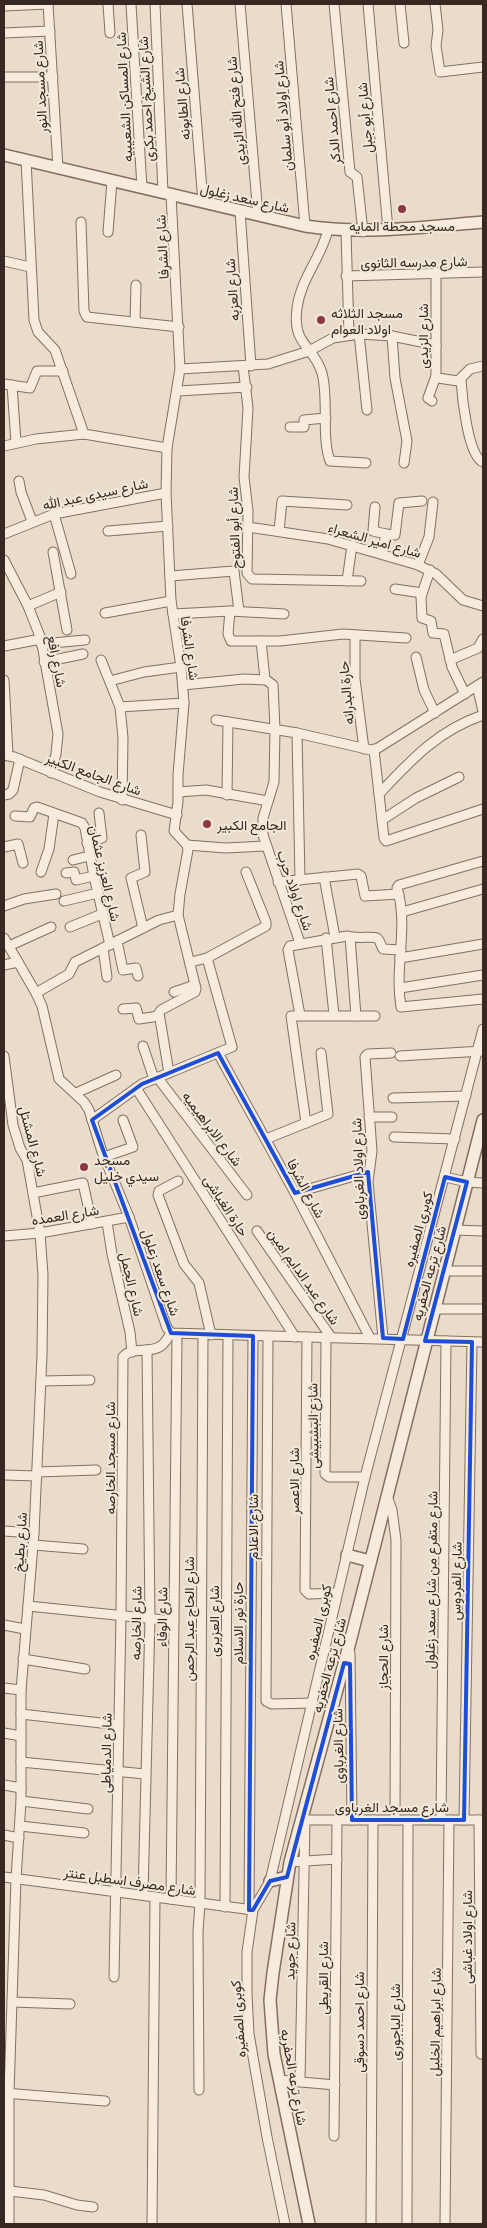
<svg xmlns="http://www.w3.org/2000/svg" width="487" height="2228" font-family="Literata,Vazirmatn,serif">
	<rect width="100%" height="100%" fill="#eadcca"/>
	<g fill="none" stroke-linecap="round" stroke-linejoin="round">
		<!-- minor casing -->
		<g stroke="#856f60" stroke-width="11">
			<g id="minor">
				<polyline points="48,4 58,168"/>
				<polyline points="108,4 110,33"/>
				<polyline points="131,4 142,188"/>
				<polyline points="155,4 163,193"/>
				<polyline points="187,4 203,202"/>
				<polyline points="240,4 258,215"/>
				<polyline points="286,4 305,226"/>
				<polyline points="334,4 350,172 357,177 363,232"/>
				<polyline points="368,4 388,230"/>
				<polyline points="400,4 404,43"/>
				<polyline points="435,4 438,30 436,46 440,72 483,67"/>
				<polyline points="4,6 48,4"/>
				<polyline points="4,33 50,31"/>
				<polyline points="4,77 53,77"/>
				<polyline points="26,160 34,320 38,332 55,350 84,434"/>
				<polyline points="240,211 251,366"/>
				<polyline points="81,222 84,311 87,317 179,327"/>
				<path d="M 328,230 C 321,258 301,278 297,308 C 292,346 313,344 322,373 C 329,399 321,437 330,461 L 366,463"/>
				<polyline points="346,231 349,335"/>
				<polyline points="108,232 112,181"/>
				<polyline points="4,261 30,267"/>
				<polyline points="436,272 436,376 438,378 458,381 470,369 483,366"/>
				<polyline points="346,276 483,272"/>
				<polyline points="135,322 136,285"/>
				<polyline points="359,334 367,410"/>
				<polyline points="392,336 395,378 407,441 404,463"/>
				<polyline points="243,366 248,408 244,477 248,511 247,573 252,579 361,581"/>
				<polyline points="180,369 268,364 309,351 333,338 359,334 392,336 436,345"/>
				<path d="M 461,380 C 462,397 468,456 483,462"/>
				<polyline points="4,384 30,388 37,371 63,371"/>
				<polyline points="12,385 16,443"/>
				<polyline points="178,391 247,387"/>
				<polyline points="432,401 428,398 436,376"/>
				<polyline points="290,427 304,427 304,420 326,418"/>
				<polyline points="4,446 36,439 84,434 167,448"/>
				<polyline points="19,481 21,492 32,521"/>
				<polyline points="375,507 373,531 386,534 382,554"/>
				<polyline points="54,514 71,574"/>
				<polyline points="248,527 328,539 418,565 436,574 463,600 483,606"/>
				<polyline points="108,531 168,526"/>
				<polyline points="279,531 282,501 347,505"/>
				<polyline points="4,534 54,514 166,493"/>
				<polyline points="386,534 395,535 399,503 422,501"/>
				<polyline points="53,552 67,630"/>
				<polyline points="4,560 28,606 41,639 58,734 56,754 51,773"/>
				<polyline points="418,565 429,537 433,502"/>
				<polyline points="430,570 421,597 422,618 431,621 433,633 444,634 452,667 465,694"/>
				<polyline points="170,576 234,571 239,611"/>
				<polyline points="347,581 352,545"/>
				<polyline points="395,589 422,593"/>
				<polyline points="28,606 61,592"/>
				<polyline points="230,611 228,634 231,641 280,641 343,634 406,638"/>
				<polyline points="105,613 171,601"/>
				<polyline points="173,614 230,611 284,614"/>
				<polyline points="355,635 355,679 364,749"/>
				<polyline points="261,641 265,679 273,685 275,729 274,782 263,818 263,835 300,943"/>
				<polyline points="41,644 85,640"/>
				<polyline points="4,646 41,639"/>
				<polyline points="416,657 424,690 435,713"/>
				<polyline points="101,660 120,707 123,738 122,800"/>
				<polyline points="450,660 478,648 483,639"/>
				<polyline points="44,662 83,654"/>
				<polyline points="4,680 8,755"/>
				<polyline points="110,681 144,672 181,667"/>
				<polyline points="183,685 244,679 266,680"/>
				<polyline points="477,686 483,711"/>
				<polyline points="120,707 184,703"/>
				<polyline points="216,720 297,733 371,750 378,748 483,682"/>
				<polyline points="297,733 300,880"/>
				<polyline points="374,750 384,838 386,841 483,809"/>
				<polyline points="4,755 14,757 100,792 177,815"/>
				<polyline points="178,792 206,790 268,801"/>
				<path d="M 379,794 C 411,760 437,731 483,715"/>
				<polyline points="4,795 9,794 13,790 20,759"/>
				<polyline points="227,795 228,722"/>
				<polyline points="15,816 30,817 34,808 37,807 82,823 85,828 94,876 110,945"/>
				<polyline points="382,820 416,798 459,777"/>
				<polyline points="141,835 145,872 131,878 143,928"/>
				<polyline points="87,843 102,838 99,813"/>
				<polyline points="187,845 226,848 266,846"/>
				<polyline points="4,847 18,844 23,863"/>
				<polyline points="73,860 89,856"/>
				<path d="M 483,861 L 399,885 L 397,888 C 409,927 394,967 401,1007 L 483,999"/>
				<polyline points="41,872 49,849 54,814"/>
				<polyline points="66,873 74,872 76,880 94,876"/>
				<polyline points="324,877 335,937"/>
				<polyline points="278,882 358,874 361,876 365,896 399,894"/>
				<polyline points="64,901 98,893"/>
				<polyline points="4,906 24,899 56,894"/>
				<polyline points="402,912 483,889"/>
				<polyline points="70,927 102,914"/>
				<polyline points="350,937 356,1016"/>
				<polyline points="4,938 36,993 42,1006 59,1079 84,1102 89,1110 102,1152 129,1217 167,1328 171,1333 483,1342"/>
				<polyline points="326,938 334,1015"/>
				<polyline points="117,941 123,970 136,968 138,976"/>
				<polyline points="9,946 51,927"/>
				<polyline points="103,948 107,977"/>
				<polyline points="400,958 483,944"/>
				<polyline points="191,962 207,958 266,926 266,922 246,872"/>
				<polyline points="4,965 18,962"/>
				<polyline points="400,988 483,975"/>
				<polyline points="174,992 195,985"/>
				<polyline points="36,993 69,974 75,962 159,920 178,915"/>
				<polyline points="123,1009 136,1008 139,1019 159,1016"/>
				<path d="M 300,1015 L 288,950 L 290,946 L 347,936 C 355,939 373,936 377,938 C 380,940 381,946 383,949 L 401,950"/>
				<polyline points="143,1046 154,1079"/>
				<polyline points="218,1053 295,1193 370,1338"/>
				<polyline points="4,1056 13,1125 20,1148 27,1160 40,1233 43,1275 42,1355 34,1533 21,1690 21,1801 16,1879 9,2093 9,2224"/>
				<polyline points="400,1056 482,1051"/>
				<polyline points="169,1073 159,1013 161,1010 195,992 196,989 178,915 180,894 188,850 187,845 174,831 178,802 178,775 184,703 181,667 171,601 166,493 167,448 180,369 171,195"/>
				<polyline points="157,1077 247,1195"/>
				<polyline points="136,1088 295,1337"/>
				<polyline points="76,1093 116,1075"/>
				<polyline points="393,1098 466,1096"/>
				<polyline points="369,1117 392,1117"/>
				<polyline points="92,1120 142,1084 232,1047 207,958"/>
				<polyline points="306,1123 291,1016 375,1016"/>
				<polyline points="394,1137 455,1139"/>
				<polyline points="266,1139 328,1114 321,1053"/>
				<polyline points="104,1157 133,1147 123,1120"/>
				<polyline points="445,1177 467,1182 483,1183"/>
				<polyline points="178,1181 159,1191 158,1195 184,1264 199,1283 211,1335"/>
				<polyline points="33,1193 83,1183 92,1224"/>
				<polyline points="295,1193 368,1172"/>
				<polyline points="107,1222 112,1254 130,1332 132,1352"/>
				<polyline points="455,1230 483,1231"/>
				<polyline points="257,1231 331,1337"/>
				<polyline points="4,1236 40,1233 129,1217"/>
				<polyline points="444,1271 483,1271"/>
				<polyline points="434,1309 483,1309"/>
				<polyline points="268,1336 266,1701 272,1704 313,1703"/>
				<polyline points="307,1337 305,1590 309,1594 337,1593"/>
				<polyline points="326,1337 325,1474 329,1477 365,1477"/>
				<polyline points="383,1338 368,1182 372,1151 365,1057 368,1054 391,1053"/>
				<polyline points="41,1381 90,1380"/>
				<polyline points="37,1472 96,1470"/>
				<polyline points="4,1475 37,1476"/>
				<polyline points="387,1496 392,1510 396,1540 395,1820"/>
				<polyline points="4,1531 34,1533"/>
				<polyline points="34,1545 83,1549"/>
				<polyline points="28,1606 174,1621"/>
				<polyline points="4,1625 25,1629"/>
				<polyline points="350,1653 352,1820"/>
				<polyline points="23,1659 85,1669"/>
				<polyline points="4,1688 21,1690"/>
				<polyline points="21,1714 119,1725"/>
				<polyline points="4,1733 21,1736"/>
				<polyline points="21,1762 145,1774"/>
				<polyline points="4,1785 21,1788"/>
				<polyline points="21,1801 88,1809"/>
				<polyline points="301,1820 483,1820"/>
				<polyline points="441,1820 446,1341"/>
				<polyline points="464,1820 472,1342"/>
				<polyline points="479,1820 481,2054"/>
				<polyline points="20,1826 84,1833"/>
				<polyline points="4,1835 19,1838"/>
				<polyline points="290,1862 337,1859"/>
				<polyline points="4,1877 253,1910"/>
				<polyline points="143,1895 150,1619 147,1350"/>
				<polyline points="171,1899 177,1335"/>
				<polyline points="225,1907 228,1336"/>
				<polyline points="249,1910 253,1336"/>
				<path d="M 114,1977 L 121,1616 L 123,1357 C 131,1346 150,1354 161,1346 C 165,1343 168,1338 171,1333"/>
				<polyline points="12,2002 70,2004"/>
				<polyline points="279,2080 335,2085"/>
				<polyline points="300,2082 305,1820"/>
				<polyline points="199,2090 198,1932 200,1903 203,1335"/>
				<polyline points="4,2093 105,2101"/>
				<polyline points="334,2136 337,1820"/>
				<polyline points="10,2191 44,2195 77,2205 93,2207"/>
				<polyline points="152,2224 155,1897"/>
				<polyline points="285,2224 267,2137 249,2034 247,1994 247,1952 253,1910 270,1881 365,1477 483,1029"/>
				<polyline points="371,2224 373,1820"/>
				<polyline points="407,2224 408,1820"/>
				<polyline points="445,2224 449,1820"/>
			</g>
		</g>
		<!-- tertiary casing -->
		<g stroke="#856f60" stroke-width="14">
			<g id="tertiary">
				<path d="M 4,155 L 305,226 C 365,235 424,227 483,222"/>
				<polyline points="347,1555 370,1561"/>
				<polyline points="270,1881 287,1877"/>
				<polyline points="309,2224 274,2054 270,2000 273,1973 290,1862 350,1642 483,1120"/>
			</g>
		</g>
		<!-- minor -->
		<use href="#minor" stroke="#f6ebdc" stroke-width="9"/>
		<!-- tertiary -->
		<use href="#tertiary" stroke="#f6ebdc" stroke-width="11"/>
	</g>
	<!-- marked area -->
	<path fill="none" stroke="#1d4ed8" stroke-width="4" stroke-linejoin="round" d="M 218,1053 L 295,1193 L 368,1172 L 383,1338 L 403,1339 L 445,1177 L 467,1182 L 425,1341 L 472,1342 L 464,1820 L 352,1820 L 350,1664 L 344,1663 L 287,1877 L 270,1881 L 253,1910 L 249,1910 L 253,1336 L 171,1333 L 92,1120 L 142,1084 Z"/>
	<!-- markers -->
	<g fill="#8d3743" stroke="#f2e7d9" stroke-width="2">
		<circle cx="402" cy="209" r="5"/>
		<circle cx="321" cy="320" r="5"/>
		<circle cx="207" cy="824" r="5"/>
		<circle cx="84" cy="1167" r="5"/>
	</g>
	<g text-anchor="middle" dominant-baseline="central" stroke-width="4" stroke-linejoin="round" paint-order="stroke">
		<!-- street labels -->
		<g font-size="14" fill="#372922" stroke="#f2e7d9">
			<text transform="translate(39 87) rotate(-93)">شارع مسجد النور</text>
			<text transform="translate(123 97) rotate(-93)">شارع المساكن الشعيبيه</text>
			<text transform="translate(145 99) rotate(-93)">شارع الشيخ احمد بكرى</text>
			<text transform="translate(181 104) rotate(-95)">شارع الطابونه</text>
			<text transform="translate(235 111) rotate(-95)">شارع فتح الله الزيدى</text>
			<text transform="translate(282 116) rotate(-95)">شارع اولاد أبو سلمان</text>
			<text transform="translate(364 118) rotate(-95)">شارع أبو جبل</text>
			<text transform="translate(331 121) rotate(-95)">شارع احمد الدكر</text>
			<text transform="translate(245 197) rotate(13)">شارع سعد زغلول</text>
			<text transform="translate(161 247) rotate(-93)">شارع الشرفا</text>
			<text transform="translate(414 261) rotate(-1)">شارع مدرسه الثانوى</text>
			<text transform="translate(231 290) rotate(-94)">شارع العزبه</text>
			<text transform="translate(422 336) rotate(-90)">شارع الزيدى</text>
			<text transform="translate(95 493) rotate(-12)">شارع سيدى عبد الله</text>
			<text transform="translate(233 528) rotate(-92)">شارع أبو الفتوح</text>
			<text transform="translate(375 539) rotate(16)">شارع امير الشعراء</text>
			<text transform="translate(191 648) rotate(82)">شارع الشرفا</text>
			<text transform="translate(58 661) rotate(79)">شارع رافع</text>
			<text transform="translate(345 693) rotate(-95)">حارة البدرانه</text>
			<text transform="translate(94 773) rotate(20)">شارع الجامع الكبير</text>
			<text transform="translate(106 873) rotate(77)">شارع العزيز عثمان</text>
			<text transform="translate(296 890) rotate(71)">شارع اولاد حرب</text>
			<text transform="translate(213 1128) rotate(53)">شارع الابراهيميه</text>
			<text transform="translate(34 1141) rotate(75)">شارع المشتل</text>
			<text transform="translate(357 1169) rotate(-92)">شارع اولاد الغرباوى</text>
			<text transform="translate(307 1188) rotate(62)">شارع الشرفا</text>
			<text transform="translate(227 1205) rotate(57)">حارة الغباشى</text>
			<text transform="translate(65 1214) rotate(-9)">شارع العمده</text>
			<text transform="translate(417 1229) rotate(-75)">كوبرى الصفيره</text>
			<text transform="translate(162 1272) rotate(71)">شارع سعد زعلول</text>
			<text transform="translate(428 1273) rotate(-75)">شارع ترعه الحفريه</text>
			<text transform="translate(305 1276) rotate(55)">شارع عبد الدايم امين</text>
			<text transform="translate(133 1284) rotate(77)">شارع الجمل</text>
			<text transform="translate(312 1426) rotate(-91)">شارع البشبيشى</text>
			<text transform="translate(109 1458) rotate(-90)">شارع مسجد الخارصه</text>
			<text transform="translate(293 1481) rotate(-90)">شارع الاعصر</text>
			<text transform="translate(252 1527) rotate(-90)">شارع الاعلام</text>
			<text transform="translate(19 1542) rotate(-86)">شارع بطيخ</text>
			<text transform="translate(430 1580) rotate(-89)">شارع متفرع من شارع سعد زغلول</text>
			<text transform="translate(455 1581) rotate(-89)">شارع الفردوس</text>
			<text transform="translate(161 1617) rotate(-89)">شارع الوفاء</text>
			<text transform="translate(188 1619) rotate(-90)">شارع الحاج عبد الرحمن</text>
			<text transform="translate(213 1621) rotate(-90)">شارع العزيرى</text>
			<text transform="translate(317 1622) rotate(-77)">كوبرى الصفيره</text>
			<text transform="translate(135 1623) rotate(-89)">شارع الخارصه</text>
			<text transform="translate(237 1623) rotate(-90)">حارة نور الاسلام</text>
			<text transform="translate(382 1657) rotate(-90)">شارع الحجاز</text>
			<text transform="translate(328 1665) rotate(-75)">شارع ترعه الحفريه</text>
			<text transform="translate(337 1746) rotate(-91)">شارع الغرباوى</text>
			<text transform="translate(105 1753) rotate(-89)">شارع الدمياطى</text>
			<text x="392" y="1806">شارع مسجد الغرباوى</text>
			<text transform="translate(130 1880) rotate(8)">شارع مصرف اسطبل عنتر</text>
			<text transform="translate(466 1937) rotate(-90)">شارع اولاد غباشى</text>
			<text transform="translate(289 1951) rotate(-89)">شارع جويد</text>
			<text transform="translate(322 1978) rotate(-90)">شارع القريطى</text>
			<text transform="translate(237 2019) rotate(-94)">كوبرى الصفيره</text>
			<text transform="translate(358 2022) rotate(-90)">شارع احمد دسوقى</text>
			<text transform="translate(394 2022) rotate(-90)">شارع الباجورى</text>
			<text transform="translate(434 2022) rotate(-89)">شارع ابراهيم الخليل</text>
			<text transform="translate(295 2077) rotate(80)">شارع ترعه الحفريه</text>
		</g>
		<!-- poi labels -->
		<g font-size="14" fill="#372922" stroke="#f2e7d9" text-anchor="start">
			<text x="402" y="225" text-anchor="middle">مسجد محطة المايه</text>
			<text x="331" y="312">مسجد الثلاثه<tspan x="331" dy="16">اولاد العوام</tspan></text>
			<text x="217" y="824">الجامع الكبير</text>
			<text x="94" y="1159">مسجد<tspan x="94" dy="16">سيدي خليل</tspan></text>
		</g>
	</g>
	<!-- border -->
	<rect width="487" height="2228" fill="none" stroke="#372922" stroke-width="10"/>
</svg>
